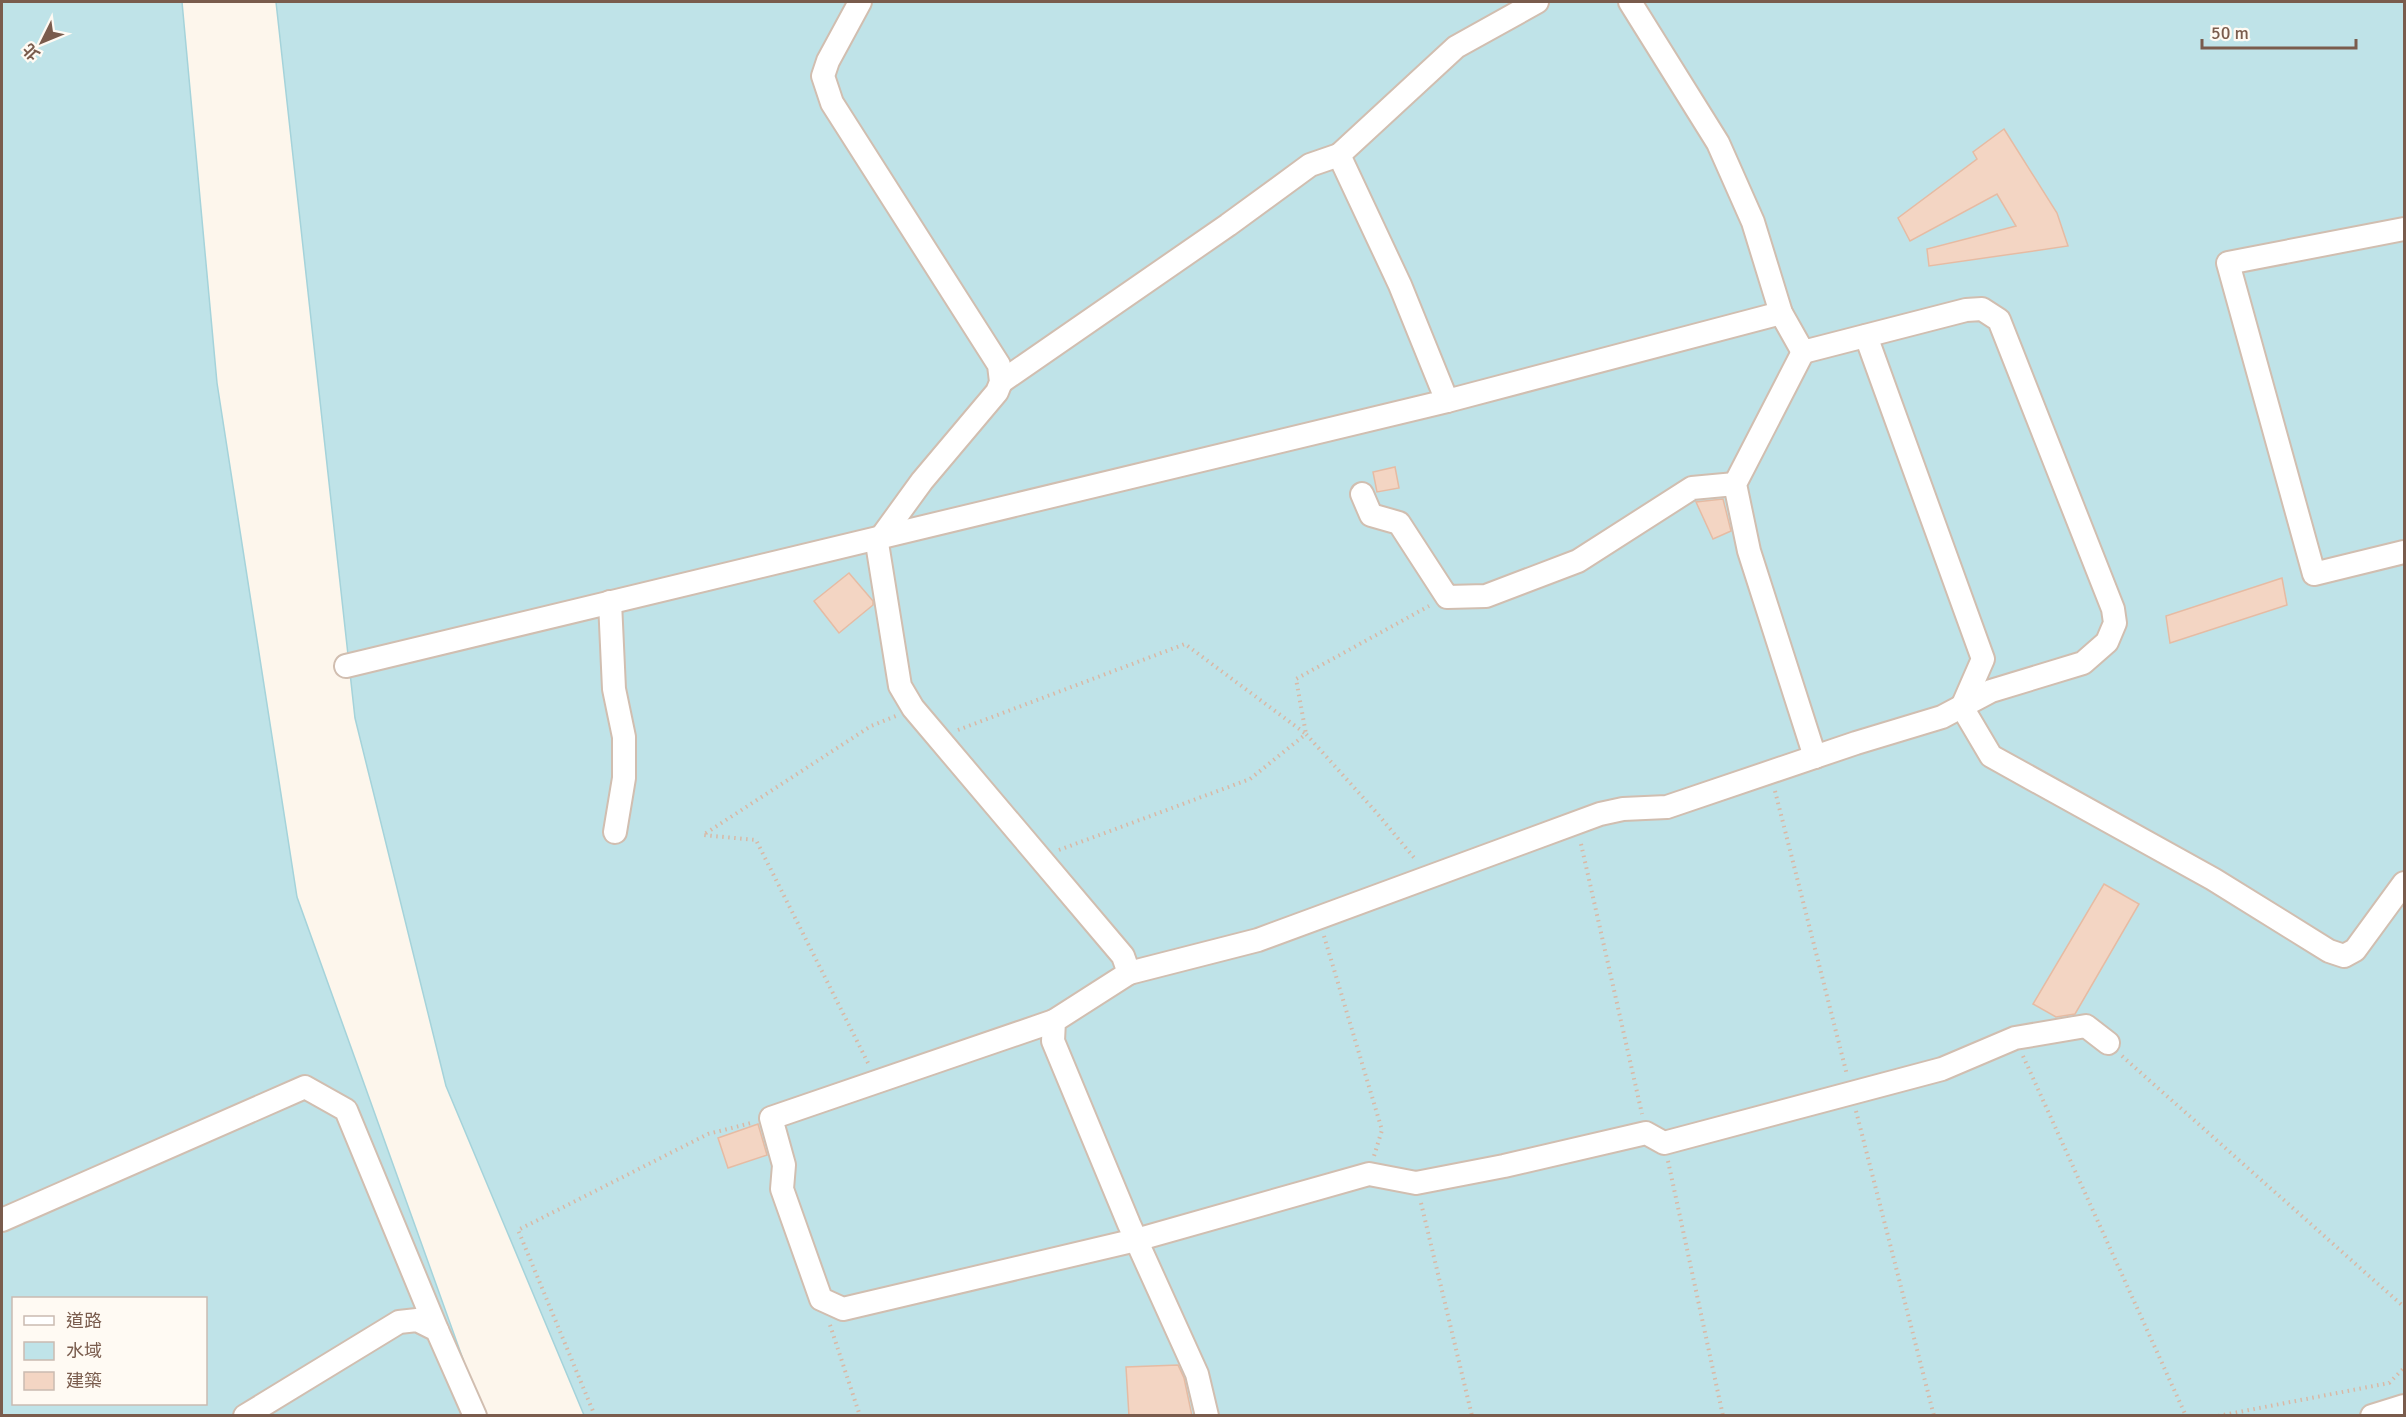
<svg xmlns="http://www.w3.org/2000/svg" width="2406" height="1417" font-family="Signika,'Noto Sans TC',sans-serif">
	<rect width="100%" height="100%" fill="#fdf6ec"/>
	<!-- water -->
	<g fill="#bfe3e8" stroke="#a5d3da" stroke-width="1.5" fill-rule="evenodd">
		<path d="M 2,2 L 182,2 L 217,383 L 297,897 L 483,1415 L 2,1416 ZM 14,1298 L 206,1298 L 206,1404 L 14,1404 Z"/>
		<polygon points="276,2 2404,2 2404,1415 584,1415 446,1086 355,718"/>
	</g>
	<!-- building -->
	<g fill="#f3d5c3" stroke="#e6bba3" stroke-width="1.5">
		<polygon points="2004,129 2057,213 2068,246 1929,266 1927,249 2016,226 1997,194 1910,241 1898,218 1977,159 1973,152"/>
		<polygon points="1395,467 1399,488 1377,492 1373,472"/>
		<polygon points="1723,499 1731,531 1713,539 1696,502"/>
		<polygon points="849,573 873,601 873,605 839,633 814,601"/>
		<polygon points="2282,578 2287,605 2170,643 2166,616"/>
		<polygon points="2104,884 2139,904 2075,1014 2056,1017 2033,1004"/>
		<polygon points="758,1124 767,1155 728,1168 718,1138"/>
		<polygon points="1178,1365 1184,1378 1192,1416 1129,1416 1126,1367"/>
	</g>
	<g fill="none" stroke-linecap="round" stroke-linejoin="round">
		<!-- minor casing -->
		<g stroke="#d1beb0" stroke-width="26">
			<g id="minor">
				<polyline points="860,2 828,61 823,76 832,103 999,365 1001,382 997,392 922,481 877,543 900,686 913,708 1123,956 1129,973 1054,1021 1053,1041 1129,1224 1197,1374 1207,1416"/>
				<polyline points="1339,155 1456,47 1537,2"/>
				<polyline points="2404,229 2228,263 2314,574 2404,552"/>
				<polyline points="1866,336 1983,659 1962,707 1991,756 2213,879 2329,951 2344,956 2355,950 2404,883"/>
				<polyline points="1803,352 1735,484 1749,551 1815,757"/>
				<polyline points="1447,401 1781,313"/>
				<polyline points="1362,494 1371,515 1399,523 1447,597 1486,596 1578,561 1692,488 1735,484"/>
				<polyline points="610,602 614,689 624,737 624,778 615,832"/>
				<polyline points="346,666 1447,401 1400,285 1339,155 1310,165 1228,225 1001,382"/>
				<polyline points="1129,973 1258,940 1600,814 1623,809 1667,807 1856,743 1942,717 1991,691 2083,663 2107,642 2115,623 2113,609 1999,320 1982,309 1966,310 1803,352 1781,313 1753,222 1718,143 1630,2"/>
				<polyline points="1054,1021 771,1118 784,1165 782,1189 821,1299 843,1309 1136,1240 1369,1174 1416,1183 1504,1166 1646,1133 1664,1143 1942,1069 2015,1038 2086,1026 2108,1043"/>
				<polyline points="2,1220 305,1087 346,1110 437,1330"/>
				<polyline points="245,1416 399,1322 417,1320 437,1330 475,1416"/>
				<polyline points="2372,1416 2404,1406"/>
			</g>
		</g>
		<!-- path -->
		<g stroke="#d9b8a5" stroke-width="4" stroke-dasharray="1.5 4.5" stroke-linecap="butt">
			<polyline points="958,730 1185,644 1306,734 1296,679 1429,606"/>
			<polyline points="1775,791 1847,1075"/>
			<polyline points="1581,844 1642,1114"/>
			<polyline points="1059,850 1250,779 1306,734 1376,812 1416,860"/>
			<polyline points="1324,936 1382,1130 1374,1156"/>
			<polyline points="2023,1056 2186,1416"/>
			<polyline points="2122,1056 2404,1307"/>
			<polyline points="868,1063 756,840 703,835 871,726 896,716"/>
			<polyline points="1856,1111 1934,1416"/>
			<polyline points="1668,1161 1723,1416"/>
			<polyline points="1421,1203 1472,1416"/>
			<polyline points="830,1325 860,1416"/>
			<polyline points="595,1416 518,1230 708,1134 751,1123"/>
			<polyline points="2218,1416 2389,1383 2404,1368"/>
		</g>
		<!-- minor -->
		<use href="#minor" stroke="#fff" stroke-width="22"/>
	</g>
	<!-- border -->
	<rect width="2406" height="1417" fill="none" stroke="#7a5c4d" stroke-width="6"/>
	<!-- legend -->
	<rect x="12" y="1297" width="195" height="108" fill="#fffaf3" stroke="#cabbb1" stroke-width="1.5"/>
	<rect x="24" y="1316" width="30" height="9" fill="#ffffff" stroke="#cabbb1" stroke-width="1.5"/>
	<text x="66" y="1327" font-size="18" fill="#7a5c4d">道路</text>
	<rect x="24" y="1342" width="30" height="18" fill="#bfe3e8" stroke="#cabbb1" stroke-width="1.5"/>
	<text x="66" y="1357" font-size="18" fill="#7a5c4d">水域</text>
	<rect x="24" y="1372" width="30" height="18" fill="#f3d5c3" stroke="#cabbb1" stroke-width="1.5"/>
	<text x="66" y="1387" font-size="18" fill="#7a5c4d">建築</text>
	<!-- north arrow -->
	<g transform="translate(42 42) rotate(227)" stroke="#fffaf3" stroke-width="4.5" paint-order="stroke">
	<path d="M0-4.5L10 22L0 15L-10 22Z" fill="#7a5c4d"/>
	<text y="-9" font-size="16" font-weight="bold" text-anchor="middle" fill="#7a5c4d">北</text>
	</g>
	<!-- scale -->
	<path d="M2202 39v9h154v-9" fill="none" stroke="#7a5c4d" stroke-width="3"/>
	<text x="2211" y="39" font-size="18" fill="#7a5c4d" stroke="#fffaf3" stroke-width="4.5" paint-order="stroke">50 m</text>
</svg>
